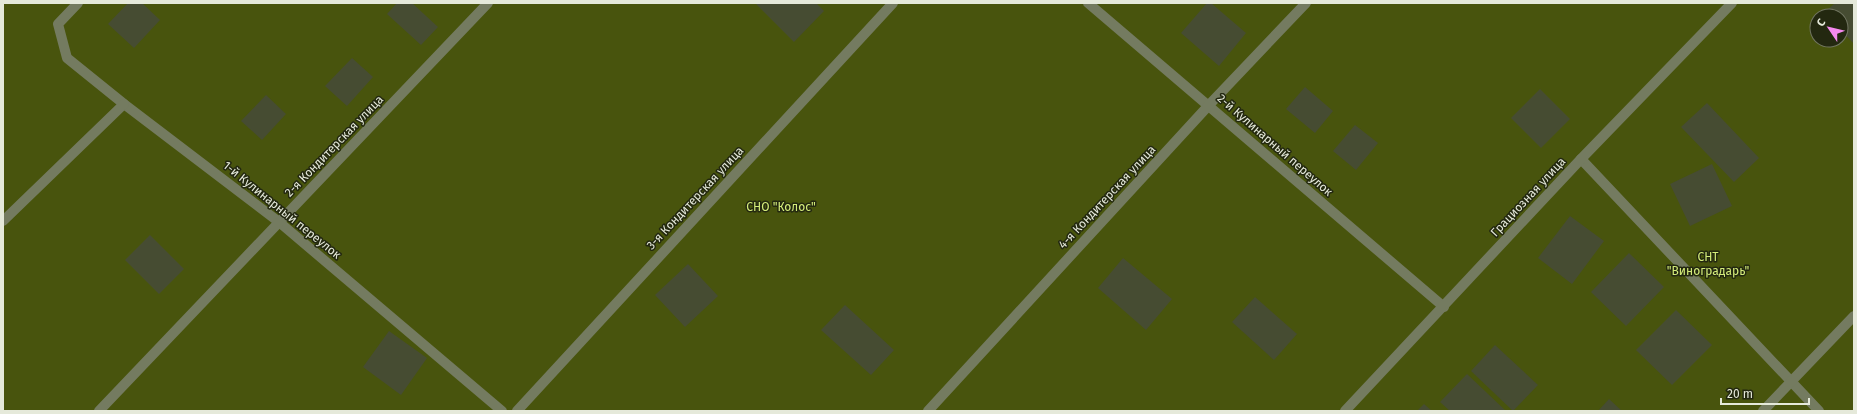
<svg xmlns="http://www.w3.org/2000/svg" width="1857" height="414" font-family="'Fira Sans',sans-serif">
	<rect width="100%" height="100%" fill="#2d321a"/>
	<!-- green -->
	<path fill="#48540d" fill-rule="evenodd" d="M 3,3 L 1854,3 L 1854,411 L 3,411 ZM 1817,16 L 1841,16 L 1841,40 L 1817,40 Z"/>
	<!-- building -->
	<g fill="#464c32">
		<polygon points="128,3 142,3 160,20 134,48 108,24"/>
		<polygon points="397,3 412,3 438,27 421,45 387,14"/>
		<polygon points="755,3 816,3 824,11 794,42"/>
		<polygon points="1207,3 1211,3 1246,33 1219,66 1181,33"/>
		<polygon points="1835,3 1854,3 1854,44 1841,30 1841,16 1827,16 1824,13"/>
		<polygon points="352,58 373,77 347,106 325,86"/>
		<polygon points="1305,87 1333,111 1315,133 1286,109"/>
		<polygon points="1540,89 1570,119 1541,148 1511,118"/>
		<polygon points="266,95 286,114 262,140 241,121"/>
		<polygon points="1707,103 1759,158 1734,182 1681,127"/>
		<polygon points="1355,125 1378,143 1356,170 1333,151"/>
		<polygon points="1712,164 1732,206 1690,226 1670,184"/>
		<polygon points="1570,216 1604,241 1572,284 1538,258"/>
		<polygon points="150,235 184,269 159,294 125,260"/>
		<polygon points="1629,253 1664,287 1626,326 1591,292"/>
		<polygon points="1123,258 1172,299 1146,330 1098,288"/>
		<polygon points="688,264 718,296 685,327 655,295"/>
		<polygon points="1255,297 1297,334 1274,360 1232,322"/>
		<polygon points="845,305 894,350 871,375 821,330"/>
		<polygon points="1676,310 1712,345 1672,385 1636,350"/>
		<polygon points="389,331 427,358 401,395 363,367"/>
		<polygon points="1495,345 1538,385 1513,411 1471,371"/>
		<polygon points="1467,374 1506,411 1450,411 1440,402"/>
		<polygon points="1609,399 1622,411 1598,411"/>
		<polygon points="1424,404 1432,411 1417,411"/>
	</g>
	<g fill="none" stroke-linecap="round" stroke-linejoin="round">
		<!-- minor -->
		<g stroke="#747b60" stroke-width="10">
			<polyline points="78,3 58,24 67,58 124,104 279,222 502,411"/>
			<polyline points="1088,3 1444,307"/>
			<polyline points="1581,159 1819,411"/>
			<polyline points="3,221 124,104"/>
			<polyline points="99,411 488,3"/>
			<polyline points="517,411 893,3"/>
			<polyline points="928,411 1209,105 1306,3"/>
			<polyline points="1345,411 1581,159 1732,3"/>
			<polyline points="1763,411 1854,316"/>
		</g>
	</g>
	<g text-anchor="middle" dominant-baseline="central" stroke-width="3" stroke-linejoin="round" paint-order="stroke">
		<!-- street labels -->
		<g font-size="12" fill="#e5e9da" stroke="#232810">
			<text transform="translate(1275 145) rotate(41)">2-й Кулинарный переулок</text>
			<text transform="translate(334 146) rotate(-46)">2-я Кондитерская улица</text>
			<text transform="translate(1107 197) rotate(-47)">4-я Кондитерская улица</text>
			<text transform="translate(1528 197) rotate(-47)">Грациозная улица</text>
			<text transform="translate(695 198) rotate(-47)">3-я Кондитерская улица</text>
			<text transform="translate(282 210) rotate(39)">1-й Кулинарный переулок</text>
		</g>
		<!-- park labels -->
		<g font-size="12" fill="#d4ec7a" stroke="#232810">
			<text x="781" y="207">СНО "Колос"</text>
			<text x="1708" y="257">СНТ<tspan x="1708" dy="14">"Виноградарь"</tspan></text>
		</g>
	</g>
	<!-- border -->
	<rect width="1857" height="414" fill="none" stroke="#e5e9da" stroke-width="8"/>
	<!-- north arrow -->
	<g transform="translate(1829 28) rotate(305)"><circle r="19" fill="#232810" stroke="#717561"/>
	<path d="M0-3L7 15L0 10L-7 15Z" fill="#f589ef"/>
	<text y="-6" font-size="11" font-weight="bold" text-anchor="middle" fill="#e5e9da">С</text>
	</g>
	<!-- scale -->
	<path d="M1721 398v6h88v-6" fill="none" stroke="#e5e9da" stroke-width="2"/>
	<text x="1727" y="398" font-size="12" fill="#e5e9da" stroke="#232810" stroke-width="3" paint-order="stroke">20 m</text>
</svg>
